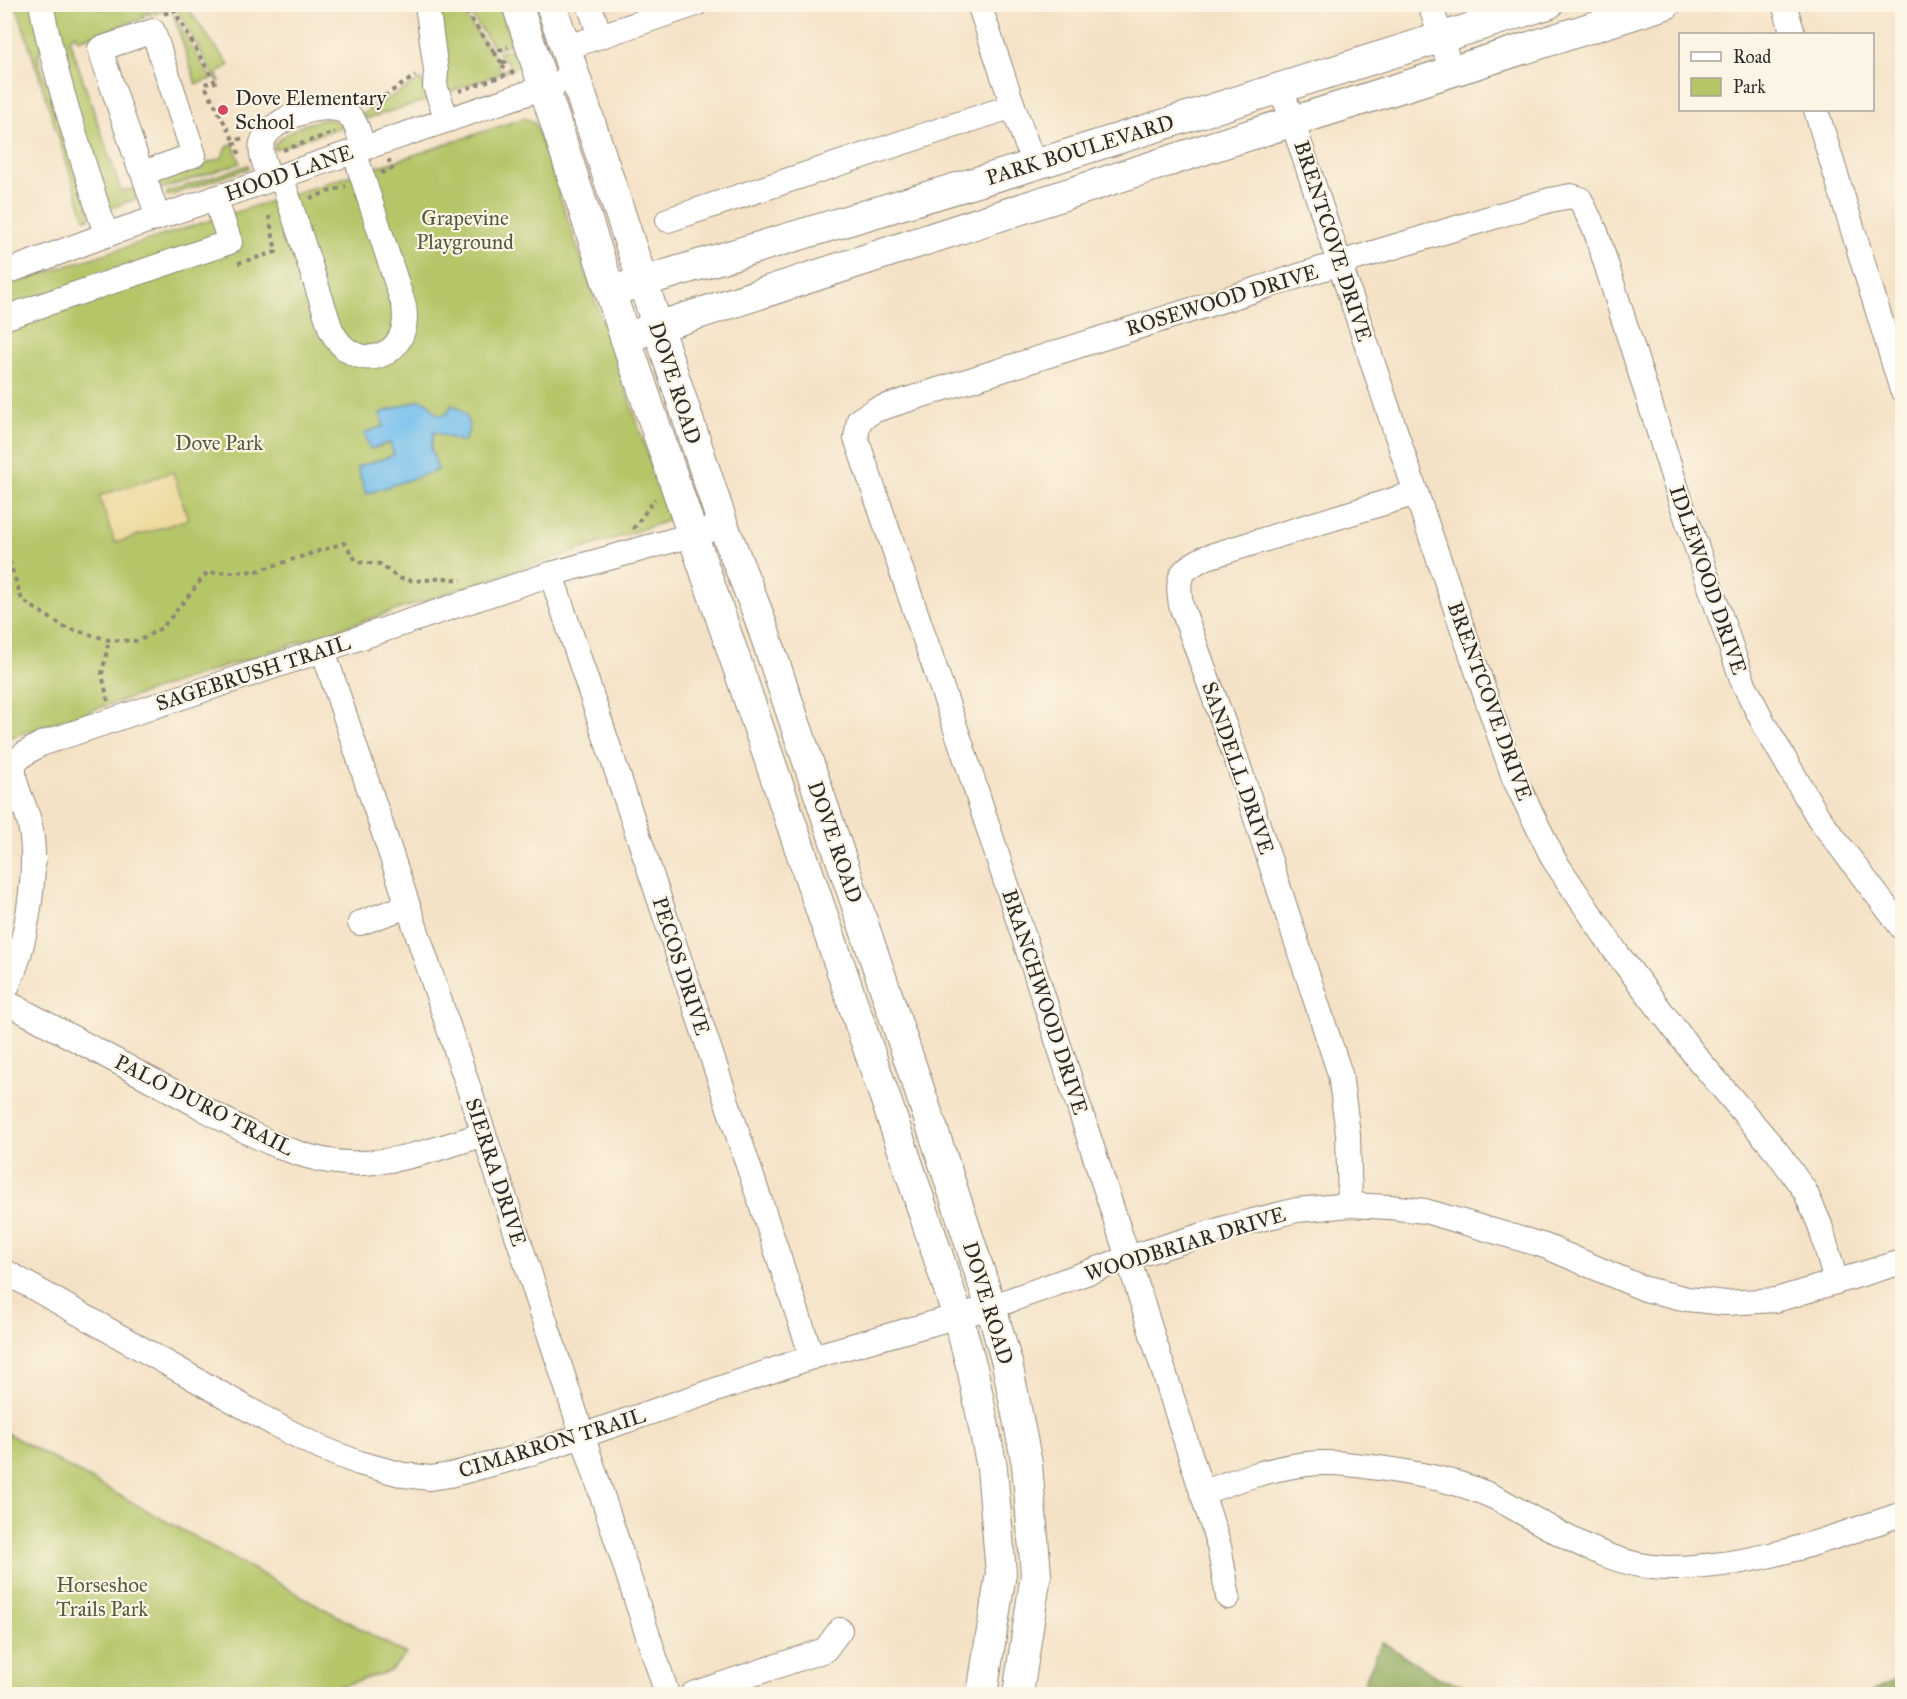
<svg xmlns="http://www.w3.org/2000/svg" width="1907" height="1699" font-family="'IM FELL Great Primer',serif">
	<rect width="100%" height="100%" fill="#fcf5e5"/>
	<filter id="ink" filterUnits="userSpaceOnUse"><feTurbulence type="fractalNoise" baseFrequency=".0167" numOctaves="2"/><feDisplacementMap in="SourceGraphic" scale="12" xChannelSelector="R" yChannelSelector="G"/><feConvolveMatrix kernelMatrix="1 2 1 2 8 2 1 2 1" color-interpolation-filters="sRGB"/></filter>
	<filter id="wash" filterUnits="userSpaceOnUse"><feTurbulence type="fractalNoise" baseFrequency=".008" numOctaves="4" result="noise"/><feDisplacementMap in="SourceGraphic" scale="24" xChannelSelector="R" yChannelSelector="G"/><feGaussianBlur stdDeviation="1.35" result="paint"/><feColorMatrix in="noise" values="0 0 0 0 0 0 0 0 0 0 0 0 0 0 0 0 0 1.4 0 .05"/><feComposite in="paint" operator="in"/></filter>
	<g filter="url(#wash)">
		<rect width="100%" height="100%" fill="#f4e2c6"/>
		<!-- green -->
		<g fill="#b5c669" stroke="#70784a" stroke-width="1.5">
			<polygon points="16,5 35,5 43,40 38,57 44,78 57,96 91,217 85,219"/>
			<polygon points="47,5 97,5 99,10 112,5 147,5 151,16 148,13 143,15 144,18 78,40 75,34 69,39 121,191 134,189 139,196 136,199 108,209 109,202 86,145"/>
			<polygon points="151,5 185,5 229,65 216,75 220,81 219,82 215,77 175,7 154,14"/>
			<polygon points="434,5 457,5 499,62 498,67 501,70 508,69 509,64 508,61 502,60 498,53 514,48 521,66 449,92 441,68"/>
			<polygon points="464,5 500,5 513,43 495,49"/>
			<polygon points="173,13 211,79 196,84"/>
			<polygon points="421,79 428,99 424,101 365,119 362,114"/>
			<polygon points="524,118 535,123 670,520 5,739 4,286 393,162"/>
			<path d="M 326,119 L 340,122 L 344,126 L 274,150 L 275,143 C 293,128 304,123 326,119 Z"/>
			<polygon points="233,143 240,163 159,190 160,182 165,177 222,158 225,149"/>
			<polygon points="248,165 249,168 169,196 166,195 167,192"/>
			<polygon points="4,1432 5,1432 406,1654 390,1671 314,1694 5,1694"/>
		</g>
		<!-- forest -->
		<g fill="#90ab5d" stroke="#5e6b44" stroke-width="1.5">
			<polygon points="1382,1642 1441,1679 1499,1694 1359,1694"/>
			<polygon points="1902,1676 1902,1694 1867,1694"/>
		</g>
		<!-- sand -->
		<polygon fill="#eeda9e" stroke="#8c8264" stroke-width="1.5" points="173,472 188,519 115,543 99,496"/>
		<!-- water -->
		<path fill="#75bfee" stroke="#50758c" stroke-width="1.5" d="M 420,400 L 427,402 L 438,415 L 447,414 L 451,405 C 469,411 474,427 463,442 L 434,432 L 431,448 L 438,470 L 366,494 L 357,467 L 394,455 L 390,443 L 370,449 L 364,433 L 384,426 L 380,413 Z"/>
	</g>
	<g filter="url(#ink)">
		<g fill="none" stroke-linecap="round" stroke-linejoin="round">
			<!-- minor casing -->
			<g stroke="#908678" stroke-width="26">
				<g id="minor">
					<path d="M 41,4 C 56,83 83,159 106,235"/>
					<polyline points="427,4 436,71 435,86 447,120"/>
					<polyline points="589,4 600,36"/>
					<polyline points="1430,4 1452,73"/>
					<polyline points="1784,4 1793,34"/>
					<polyline points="565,48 696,4"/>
					<polyline points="1281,87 1416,493 1514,778 1554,860 1616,952 1697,1058 1778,1153 1805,1191 1820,1225 1836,1282"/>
					<polyline points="1013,106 1034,165"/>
					<polyline points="1816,110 1902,390"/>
					<polyline points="143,173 194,155 153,31 100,49 139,166 143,173 158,218"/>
					<path d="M 281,176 L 331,330 C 355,378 413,358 404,306 L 354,151"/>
					<path d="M 270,180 C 267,169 259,154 262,143 C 269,118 328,98 348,114 C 357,122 360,137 363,148"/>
					<polyline points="668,220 1013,106 979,4"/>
					<polyline points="4,273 106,235 575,77"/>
					<polyline points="4,318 230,242 215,198"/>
					<polyline points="551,574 812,1357"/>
					<polyline points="323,650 484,1134 667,1694"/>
					<polyline points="360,923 408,906"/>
					<path d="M 4,992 C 26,953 39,869 30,825 C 25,802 12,787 14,763 L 24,754 L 41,744 L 551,574 L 710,530"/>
					<path d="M 4,1001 C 60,1031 116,1061 172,1091 C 225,1119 286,1160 347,1163 C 394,1165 440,1148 484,1134"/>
					<path d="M 1350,1205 L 1348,1134 L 1340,1074 L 1236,758 L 1181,605 C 1177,577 1178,572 1204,558 L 1416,493"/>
					<polyline points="4,1271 278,1426 321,1448 359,1463 404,1475 430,1478 450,1475 526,1455 812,1357 991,1307 1128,1258 1229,1227 1297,1210 1350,1205 1389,1207 1425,1211 1545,1246 1645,1289 1687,1299 1726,1303 1776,1300 1902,1262"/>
					<path d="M 1202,1493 C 1236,1480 1271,1468 1307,1464 C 1332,1461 1355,1465 1379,1468 C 1420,1474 1461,1481 1498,1499 C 1545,1524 1597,1560 1651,1567 C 1669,1569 1687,1568 1705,1566 C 1774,1560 1837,1536 1902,1514"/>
					<polyline points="1228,1597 1219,1546 1128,1258 962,747 856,438 859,420 875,410 1340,263 1550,200 1571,196 1580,199 1596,232 1680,499 1743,682 1764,724 1818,817 1902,928"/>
					<polyline points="693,1694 825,1650 840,1630"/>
				</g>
			</g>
			<!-- major casing -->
			<g stroke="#908678" stroke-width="32">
				<g id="major">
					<polyline points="517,4 625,337 906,1159 958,1317 973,1372 992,1468 1001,1573 982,1694"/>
					<polyline points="551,4 723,525 757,611 939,1148 991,1307 1007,1363 1027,1464 1036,1574 1018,1694"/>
					<polyline points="625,287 1034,165 1548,4"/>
					<polyline points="639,333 1215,146 1666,4"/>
				</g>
			</g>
			<!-- path -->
			<g stroke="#908678" stroke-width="4" stroke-dasharray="4.5 4.5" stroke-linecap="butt">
				<polyline points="461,4 494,52 508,47"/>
				<polyline points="164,14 174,10 214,81"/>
				<polyline points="494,52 501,62 500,66 506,68 505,62 501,62"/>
				<polyline points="216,84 214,81 204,84 234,141"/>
				<polyline points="459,91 514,72"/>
				<polyline points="369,106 415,76"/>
				<polyline points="283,150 335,132"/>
				<polyline points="239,154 234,141 243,138"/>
				<polyline points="381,173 392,169 389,161 391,161"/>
				<polyline points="310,198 346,186"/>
				<polyline points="238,263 276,252 269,216"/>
				<polyline points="4,507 8,557 22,600 64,627 109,640 139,641 163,627 207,573 257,571 344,543 357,562 380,564 398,578 415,581 445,578 462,580"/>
				<polyline points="633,529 655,499"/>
				<polyline points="108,701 102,674 109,640"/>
			</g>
			<!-- minor -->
			<use href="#minor" stroke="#fff" stroke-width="24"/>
			<!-- major -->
			<use href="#major" stroke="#fff" stroke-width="30"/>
		</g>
	</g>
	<!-- markers -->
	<circle fill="#d1495b" stroke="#fcf5e5" stroke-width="2" cx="223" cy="110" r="6"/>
	<g text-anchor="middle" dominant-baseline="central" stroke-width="4.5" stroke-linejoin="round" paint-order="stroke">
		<!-- poi labels -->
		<g font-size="21" fill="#2b2b2b" stroke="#fcf5e5" text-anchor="start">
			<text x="235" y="98">Dove Elementary<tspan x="235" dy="24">School</tspan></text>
		</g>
		<!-- street labels -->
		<g font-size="21" fill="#2b2b2b" stroke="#fcf5e5">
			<text transform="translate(1080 150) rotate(-17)">PARK BOULEVARD</text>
			<text transform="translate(289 173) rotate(-19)">HOOD LANE</text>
			<text transform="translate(1333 241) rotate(72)">BRENTCOVE DRIVE</text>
			<text transform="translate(1222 300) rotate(-17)">ROSEWOOD DRIVE</text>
			<text transform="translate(675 383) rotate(72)">DOVE ROAD</text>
			<text transform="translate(1708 580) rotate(71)">IDLEWOOD DRIVE</text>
			<text transform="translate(253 673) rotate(-18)">SAGEBRUSH TRAIL</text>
			<text transform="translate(1490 701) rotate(70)">BRENTCOVE DRIVE</text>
			<text transform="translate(1238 768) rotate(71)">SANDELL DRIVE</text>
			<text transform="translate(835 842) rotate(71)">DOVE ROAD</text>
			<text transform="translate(681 966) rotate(72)">PECOS DRIVE</text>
			<text transform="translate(1045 1002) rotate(72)">BRANCHWOOD DRIVE</text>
			<text transform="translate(204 1105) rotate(27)">PALO DURO TRAIL</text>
			<text transform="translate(496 1172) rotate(72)">SIERRA DRIVE</text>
			<text transform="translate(1185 1244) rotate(-17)">WOODBRIAR DRIVE</text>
			<text transform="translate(988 1303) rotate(73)">DOVE ROAD</text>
			<text transform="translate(552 1443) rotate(-17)">CIMARRON TRAIL</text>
		</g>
		<!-- park labels -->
		<g font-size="21" fill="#545a3e" stroke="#fcf5e5">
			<text x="465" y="218">Grapevine<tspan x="465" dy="24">Playground</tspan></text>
			<text x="219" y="443">Dove Park</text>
			<text x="102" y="1585">Horseshoe<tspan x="102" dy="24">Trails Park</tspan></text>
		</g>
	</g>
	<!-- margin -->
	<rect width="1907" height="1699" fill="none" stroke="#fcf5e5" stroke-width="24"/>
	<!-- legend -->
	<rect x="1679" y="33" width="195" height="78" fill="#fcf5e5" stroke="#a8a49b" stroke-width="1.5"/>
	<rect x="1691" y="52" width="30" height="9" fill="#ffffff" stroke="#a8a49b" stroke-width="1.5"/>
	<text x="1733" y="63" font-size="18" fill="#2b2b2b">Road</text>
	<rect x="1691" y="78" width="30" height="18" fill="#b5c669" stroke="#a8a49b" stroke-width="1.5"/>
	<text x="1733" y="93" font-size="18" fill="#2b2b2b">Park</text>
</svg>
